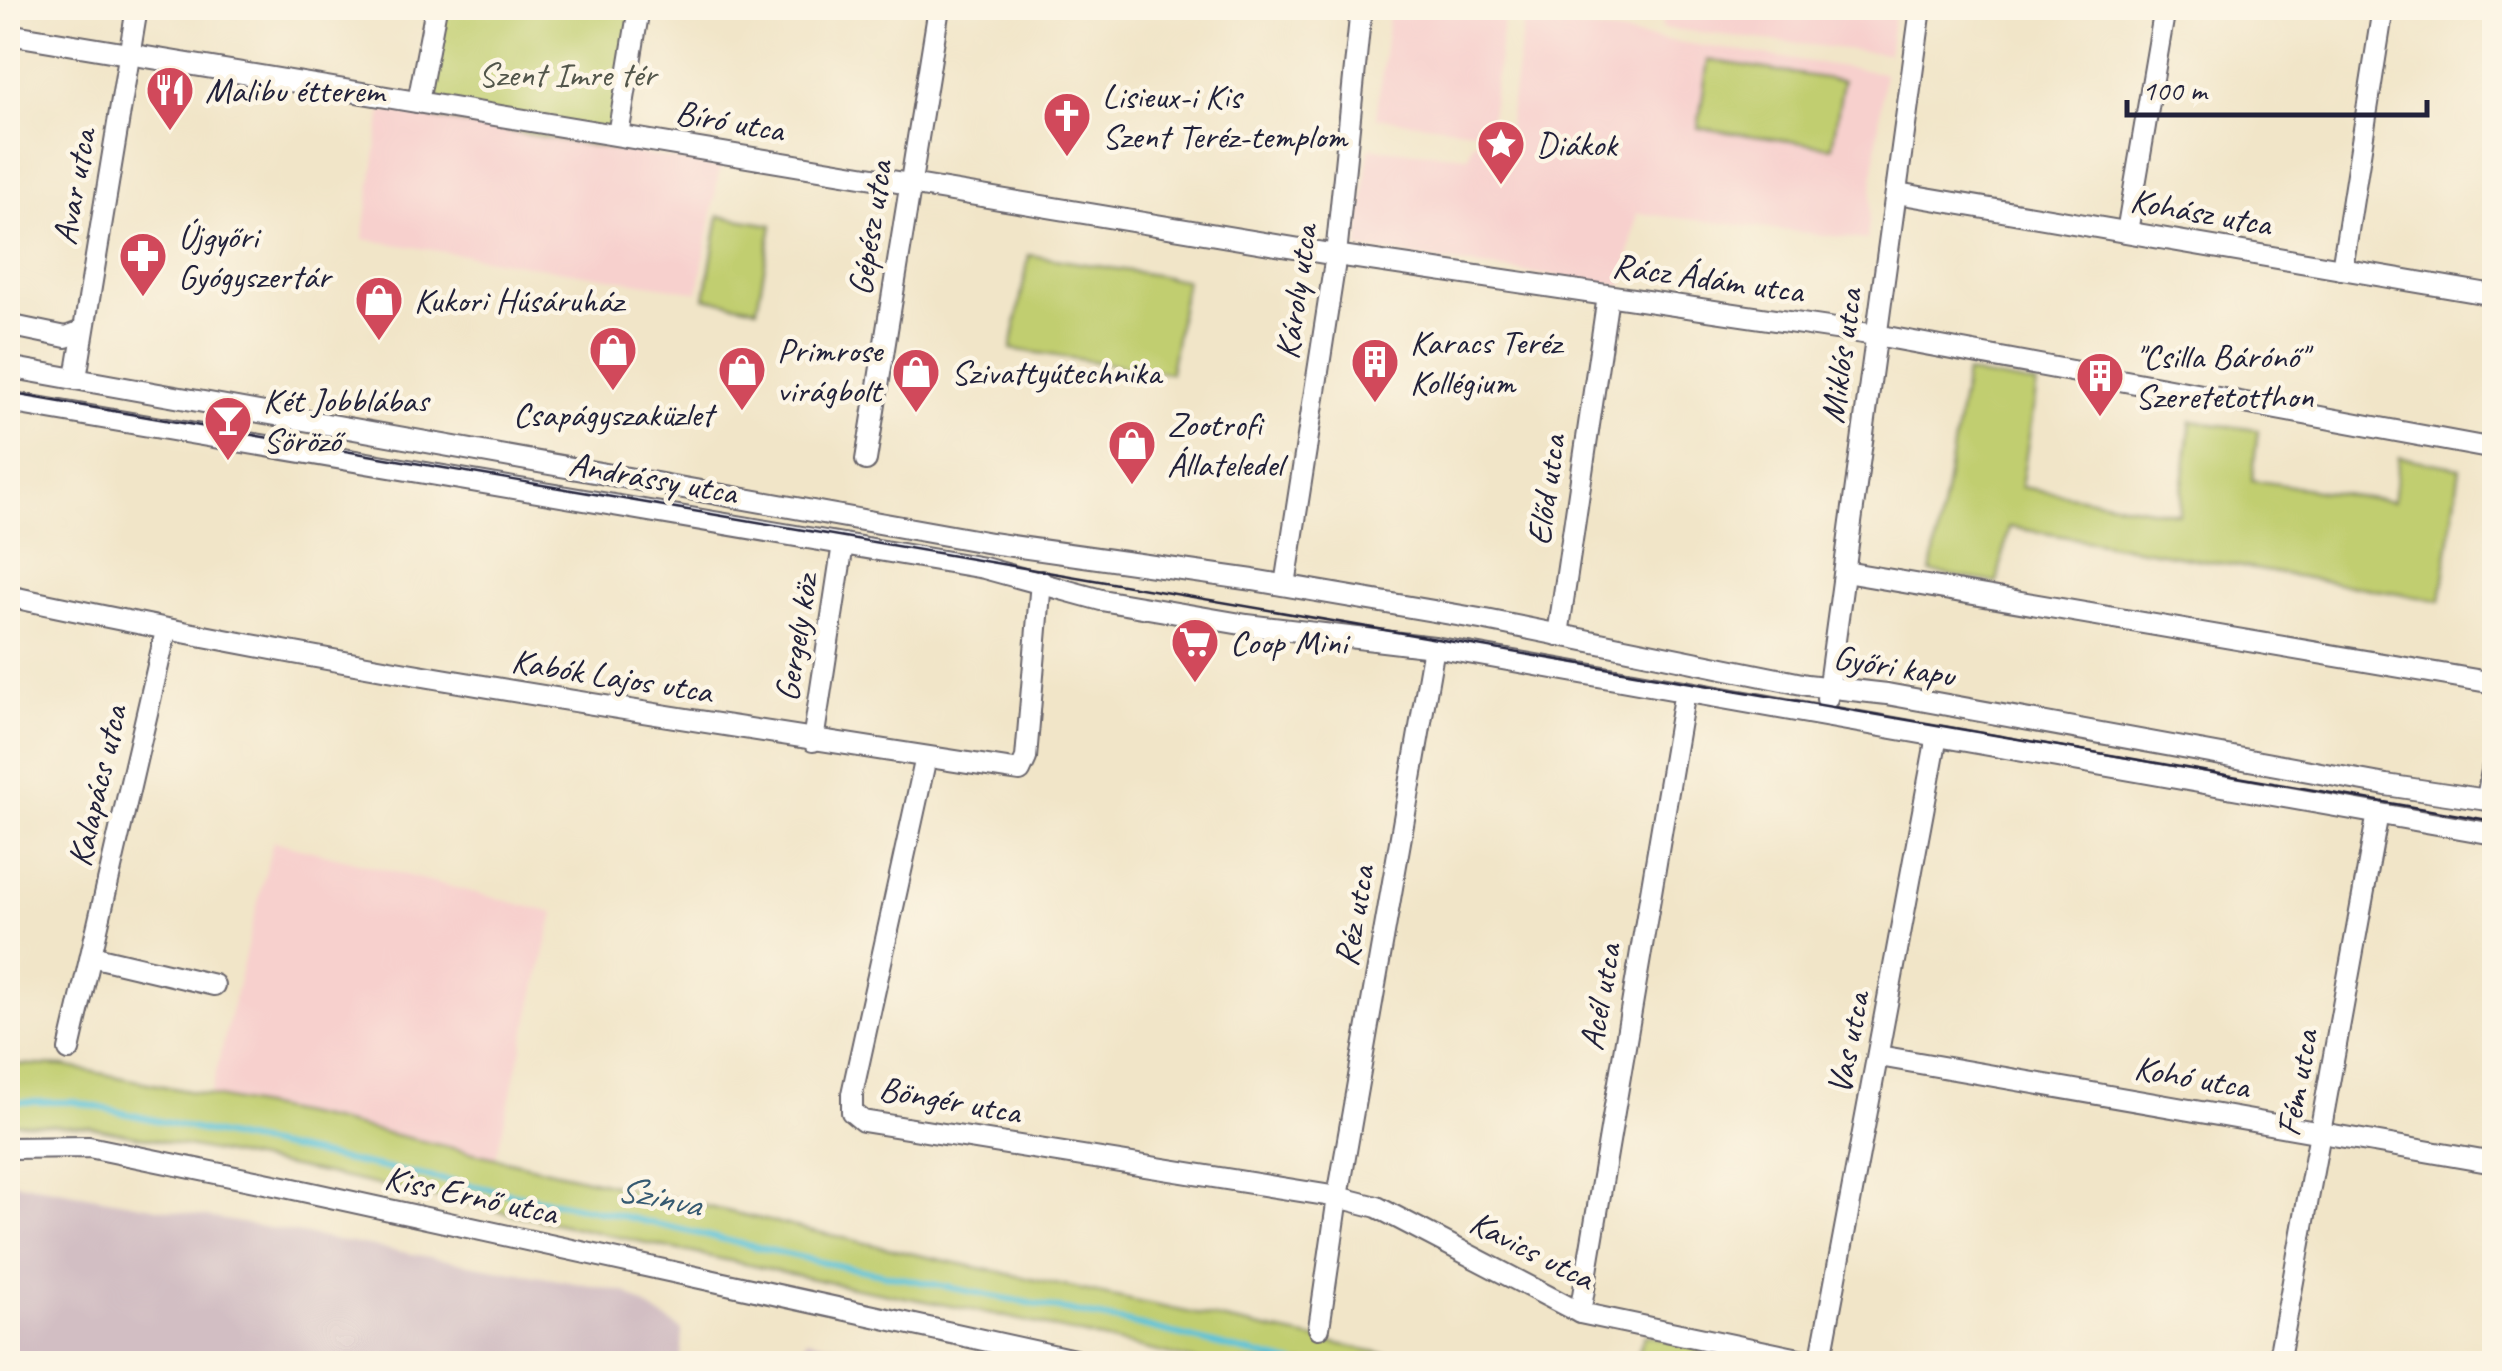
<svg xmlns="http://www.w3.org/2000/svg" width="2502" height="1371" font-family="Caveat,sans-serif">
	<rect width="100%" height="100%" fill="#fcf5e5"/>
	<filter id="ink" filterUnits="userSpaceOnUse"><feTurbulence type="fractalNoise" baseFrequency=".01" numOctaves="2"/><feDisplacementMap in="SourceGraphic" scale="20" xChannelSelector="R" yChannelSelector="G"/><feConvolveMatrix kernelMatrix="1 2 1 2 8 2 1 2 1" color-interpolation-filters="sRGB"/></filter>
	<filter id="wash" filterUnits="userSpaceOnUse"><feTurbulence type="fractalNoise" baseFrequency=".0048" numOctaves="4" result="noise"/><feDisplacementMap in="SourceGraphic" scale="40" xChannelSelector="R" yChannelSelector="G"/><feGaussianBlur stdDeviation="2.25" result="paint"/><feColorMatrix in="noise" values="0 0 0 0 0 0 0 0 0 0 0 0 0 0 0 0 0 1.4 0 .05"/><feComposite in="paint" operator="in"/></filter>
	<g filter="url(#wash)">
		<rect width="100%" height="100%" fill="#f1e5c8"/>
		<!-- built -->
		<g fill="#f7d0cd">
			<polygon points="1390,8 1505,8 1489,132 1376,118"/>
			<polygon points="1665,8 1895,8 1888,54 1662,28"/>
			<polygon points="1524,19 1884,73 1867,240 1637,213 1623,286 1358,249 1369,148 1468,156 1473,142 1506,142"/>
			<polygon points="382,110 720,167 698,292 363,239"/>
			<polygon points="273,841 554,913 496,1157 210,1097"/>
		</g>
		<!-- industrial -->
		<g fill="#d2bec3">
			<polygon points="8,1181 625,1292 682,1330 682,1351 678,1364 8,1363"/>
			<polygon points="807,1339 922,1363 796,1363"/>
		</g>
		<!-- green -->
		<g fill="#c1ce70" stroke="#727856" stroke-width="2.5">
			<polygon points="439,8 648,8 619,150 416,115"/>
			<polygon points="1708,60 1843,81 1832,147 1698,128"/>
			<polygon points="719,216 772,225 757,308 705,298"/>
			<polygon points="1029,255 1186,280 1170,373 1011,349"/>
			<polygon points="1966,373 2037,385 2021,487 2179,514 2191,421 2258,430 2252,480 2393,502 2399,457 2460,468 2441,601 2009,527 1997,583 1931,572"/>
			<polygon points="8,1064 64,1066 326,1119 909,1253 1428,1363 1206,1363 998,1315 846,1286 318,1172 90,1127 8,1122"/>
			<polygon points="1645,1335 1776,1364 1632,1364"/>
		</g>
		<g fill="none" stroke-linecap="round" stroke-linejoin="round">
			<!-- stream -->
			<polyline stroke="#5cc3d9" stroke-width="6" points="8,1102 75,1102 239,1139 609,1213 821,1262 1125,1322 1296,1364"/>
		</g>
	</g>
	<g filter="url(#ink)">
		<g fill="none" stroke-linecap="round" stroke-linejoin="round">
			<!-- minor casing -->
			<g stroke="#6a666c" stroke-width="24">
				<g id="minor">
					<polyline points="8,34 1336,255 1876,335 2494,449"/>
					<polyline points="418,102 436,8"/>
					<polyline points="618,135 639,8"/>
					<polyline points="1897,193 2494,295"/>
					<polyline points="2127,232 2165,8"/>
					<polyline points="2342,269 2383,8"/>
					<polyline points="8,325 66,337 82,331"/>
					<polyline points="8,367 991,543 1253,580 1486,620 1807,685 1887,694 2386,785 2494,801"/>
					<polyline points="76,378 137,8"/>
					<polyline points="8,402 984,568 1101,600 1247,625 1434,647 2494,834"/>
					<polyline points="866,460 939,8"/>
					<polyline points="1845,572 2494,683"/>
					<polyline points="1285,585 1336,255 1361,8"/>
					<path d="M 8,596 C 343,669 681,718 1020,771 L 1026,758 L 1041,581"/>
					<polyline points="1558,635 1608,296"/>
					<polyline points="1827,699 1921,8"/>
					<polyline points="813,741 843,544"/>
					<polyline points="926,757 852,1094 852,1112 863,1121 1338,1197 1377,1207 1580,1313 1823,1364"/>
					<polyline points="2487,799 2494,759"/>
					<polyline points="91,956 214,985"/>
					<polyline points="69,1050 166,631"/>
					<polyline points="1879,1056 2494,1163"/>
					<polyline points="8,1148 89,1147 289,1188 1093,1364"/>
					<polyline points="1580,1313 1685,691"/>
					<polyline points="1319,1328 1338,1197 1434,647"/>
					<polyline points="1820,1363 1937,736"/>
					<polyline points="2278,1364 2378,813"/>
				</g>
			</g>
			<!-- minor -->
			<use href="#minor" stroke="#fff" stroke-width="20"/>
			<!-- tram -->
			<polyline stroke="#22223b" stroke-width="2.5" points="8,393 2494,821"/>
		</g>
	</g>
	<!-- icons -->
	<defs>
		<g id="restaurant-pin" transform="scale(2.5)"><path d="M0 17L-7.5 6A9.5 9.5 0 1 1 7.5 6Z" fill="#d1495b" stroke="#fcf5e5"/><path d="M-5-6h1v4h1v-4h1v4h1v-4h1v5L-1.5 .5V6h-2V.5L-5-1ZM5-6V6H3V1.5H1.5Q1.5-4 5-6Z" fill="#fff"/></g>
		<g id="church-pin" transform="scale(2.5)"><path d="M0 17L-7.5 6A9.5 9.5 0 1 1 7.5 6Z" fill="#d1495b" stroke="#fcf5e5"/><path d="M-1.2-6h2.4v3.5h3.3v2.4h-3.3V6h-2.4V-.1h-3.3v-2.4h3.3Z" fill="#fff"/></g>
		<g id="sight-pin" transform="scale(2.5)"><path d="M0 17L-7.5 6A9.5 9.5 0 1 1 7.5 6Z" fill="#d1495b" stroke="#fcf5e5"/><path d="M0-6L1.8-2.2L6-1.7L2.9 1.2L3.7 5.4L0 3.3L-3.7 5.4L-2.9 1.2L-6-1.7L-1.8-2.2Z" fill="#fff"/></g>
		<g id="pharmacy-pin" transform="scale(2.5)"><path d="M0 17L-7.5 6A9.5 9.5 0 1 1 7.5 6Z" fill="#d1495b" stroke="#fcf5e5"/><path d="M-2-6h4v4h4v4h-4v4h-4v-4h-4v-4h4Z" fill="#fff"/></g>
		<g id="shop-pin" transform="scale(2.5)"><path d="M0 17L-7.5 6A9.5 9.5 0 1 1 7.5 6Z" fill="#d1495b" stroke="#fcf5e5"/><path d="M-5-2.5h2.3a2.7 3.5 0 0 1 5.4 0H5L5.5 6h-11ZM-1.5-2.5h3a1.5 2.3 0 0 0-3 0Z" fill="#fff"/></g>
		<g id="building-pin" transform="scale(2.5)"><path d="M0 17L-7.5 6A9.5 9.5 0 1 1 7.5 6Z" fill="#d1495b" stroke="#fcf5e5"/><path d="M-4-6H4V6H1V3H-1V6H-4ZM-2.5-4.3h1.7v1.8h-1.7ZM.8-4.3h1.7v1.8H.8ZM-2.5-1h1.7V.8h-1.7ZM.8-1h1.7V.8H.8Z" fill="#fff"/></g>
		<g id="bar-pin" transform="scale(2.5)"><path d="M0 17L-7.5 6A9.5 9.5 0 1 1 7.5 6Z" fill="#d1495b" stroke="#fcf5e5"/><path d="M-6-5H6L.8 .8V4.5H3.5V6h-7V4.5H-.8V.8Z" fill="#fff"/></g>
		<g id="supermarket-pin" transform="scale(2.5)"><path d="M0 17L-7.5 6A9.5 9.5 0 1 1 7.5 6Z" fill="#d1495b" stroke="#fcf5e5"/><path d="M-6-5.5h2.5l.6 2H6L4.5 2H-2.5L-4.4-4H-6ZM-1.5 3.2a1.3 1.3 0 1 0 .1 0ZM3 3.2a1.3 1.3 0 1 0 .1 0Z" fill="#fff"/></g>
	</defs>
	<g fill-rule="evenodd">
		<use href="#restaurant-pin" x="170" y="90"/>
		<use href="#church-pin" x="1067" y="116"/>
		<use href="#sight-pin" x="1501" y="144"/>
		<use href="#pharmacy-pin" x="143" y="256"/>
		<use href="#shop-pin" x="379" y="300"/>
		<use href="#shop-pin" x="613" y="350"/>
		<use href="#building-pin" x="1375" y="362"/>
		<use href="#shop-pin" x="742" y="370"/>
		<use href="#shop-pin" x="916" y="372"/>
		<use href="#building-pin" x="2100" y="376"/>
		<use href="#bar-pin" x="228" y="420"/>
		<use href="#shop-pin" x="1132" y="444"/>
		<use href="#supermarket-pin" x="1195" y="642"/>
	</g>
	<g text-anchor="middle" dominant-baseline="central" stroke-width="9" stroke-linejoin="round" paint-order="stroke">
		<!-- park labels -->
		<g font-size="35" fill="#52564b" stroke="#fcf5e5">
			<text x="567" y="74">Szent Imre tér</text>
		</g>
		<!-- poi labels -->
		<g font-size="35" fill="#22223b" stroke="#fcf5e5" text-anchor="start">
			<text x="205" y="90">Malibu étterem</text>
			<text x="1102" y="96">Lisieux-i Kis<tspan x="1102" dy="40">Szent Teréz-templom</tspan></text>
			<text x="1536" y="144">Diákok</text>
			<text x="178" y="236">Újgyőri<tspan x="178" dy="40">Gyógyszertár</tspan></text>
			<text x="414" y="300">Kukori Húsáruház</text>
			<text x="1410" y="342">Karacs Teréz<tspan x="1410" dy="40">Kollégium</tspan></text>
			<text x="777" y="350">Primrose<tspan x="777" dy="40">virágbolt</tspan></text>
			<text x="2135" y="356">"Csilla Bárónő"<tspan x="2135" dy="40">Szeretetotthon</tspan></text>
			<text x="951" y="372">Szivattyútechnika</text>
			<text x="263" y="400">Két Jobblábas<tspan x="263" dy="40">Söröző</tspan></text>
			<text x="613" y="414" text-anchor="middle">Csapágyszaküzlet</text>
			<text x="1167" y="424">Zootrofi<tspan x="1167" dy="40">Állateledel</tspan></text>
			<text x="1230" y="642">Coop Mini</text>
		</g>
		<!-- street labels -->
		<g font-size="35" fill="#22223b" stroke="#fcf5e5">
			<text transform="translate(730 121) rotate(10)">Bíró utca</text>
			<text transform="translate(74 187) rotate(-80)">Avar utca</text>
			<text transform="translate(2201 212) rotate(10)">Kohász utca</text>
			<text transform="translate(870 228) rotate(-81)">Gépész utca</text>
			<text transform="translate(1708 278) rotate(8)">Rácz Ádám utca</text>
			<text transform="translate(1296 292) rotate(-82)">Károly utca</text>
			<text transform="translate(1841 356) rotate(-82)">Miklós utca</text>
			<text transform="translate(653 478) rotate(10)">Andrássy utca</text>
			<text transform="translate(1546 490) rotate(-82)">Előd utca</text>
			<text transform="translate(796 638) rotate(-81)">Gergely köz</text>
			<text transform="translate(1894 666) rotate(9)">Győri kapu</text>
			<text transform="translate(612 676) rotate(9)">Kabók Lajos utca</text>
			<text transform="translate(97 786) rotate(-77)">Kalapács utca</text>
			<text transform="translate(1354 916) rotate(-80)">Réz utca</text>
			<text transform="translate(1600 997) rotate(-80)">Acél utca</text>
			<text transform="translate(1848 1043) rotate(-79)">Vas utca</text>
			<text transform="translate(2192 1077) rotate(10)">Kohó utca</text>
			<text transform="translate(2297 1083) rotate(-80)">Fém utca</text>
			<text transform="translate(950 1100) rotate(10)">Böngér utca</text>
			<text transform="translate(471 1195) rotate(12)">Kiss Ernő utca</text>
			<text transform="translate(1532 1250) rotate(27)">Kavics utca</text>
		</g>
		<!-- water labels -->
		<g font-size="38" font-style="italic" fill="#365a72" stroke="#fcf5e5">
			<text transform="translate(659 1196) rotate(12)">Szinva</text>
		</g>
	</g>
	<!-- margin -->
	<rect width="2502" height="1371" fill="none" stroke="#fcf5e5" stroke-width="40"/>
	<!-- scale -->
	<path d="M2127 100v15h300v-15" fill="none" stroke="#22223b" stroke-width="5"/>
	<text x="2142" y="100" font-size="30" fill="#22223b" stroke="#fcf5e5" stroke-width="8" paint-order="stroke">100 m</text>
</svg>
